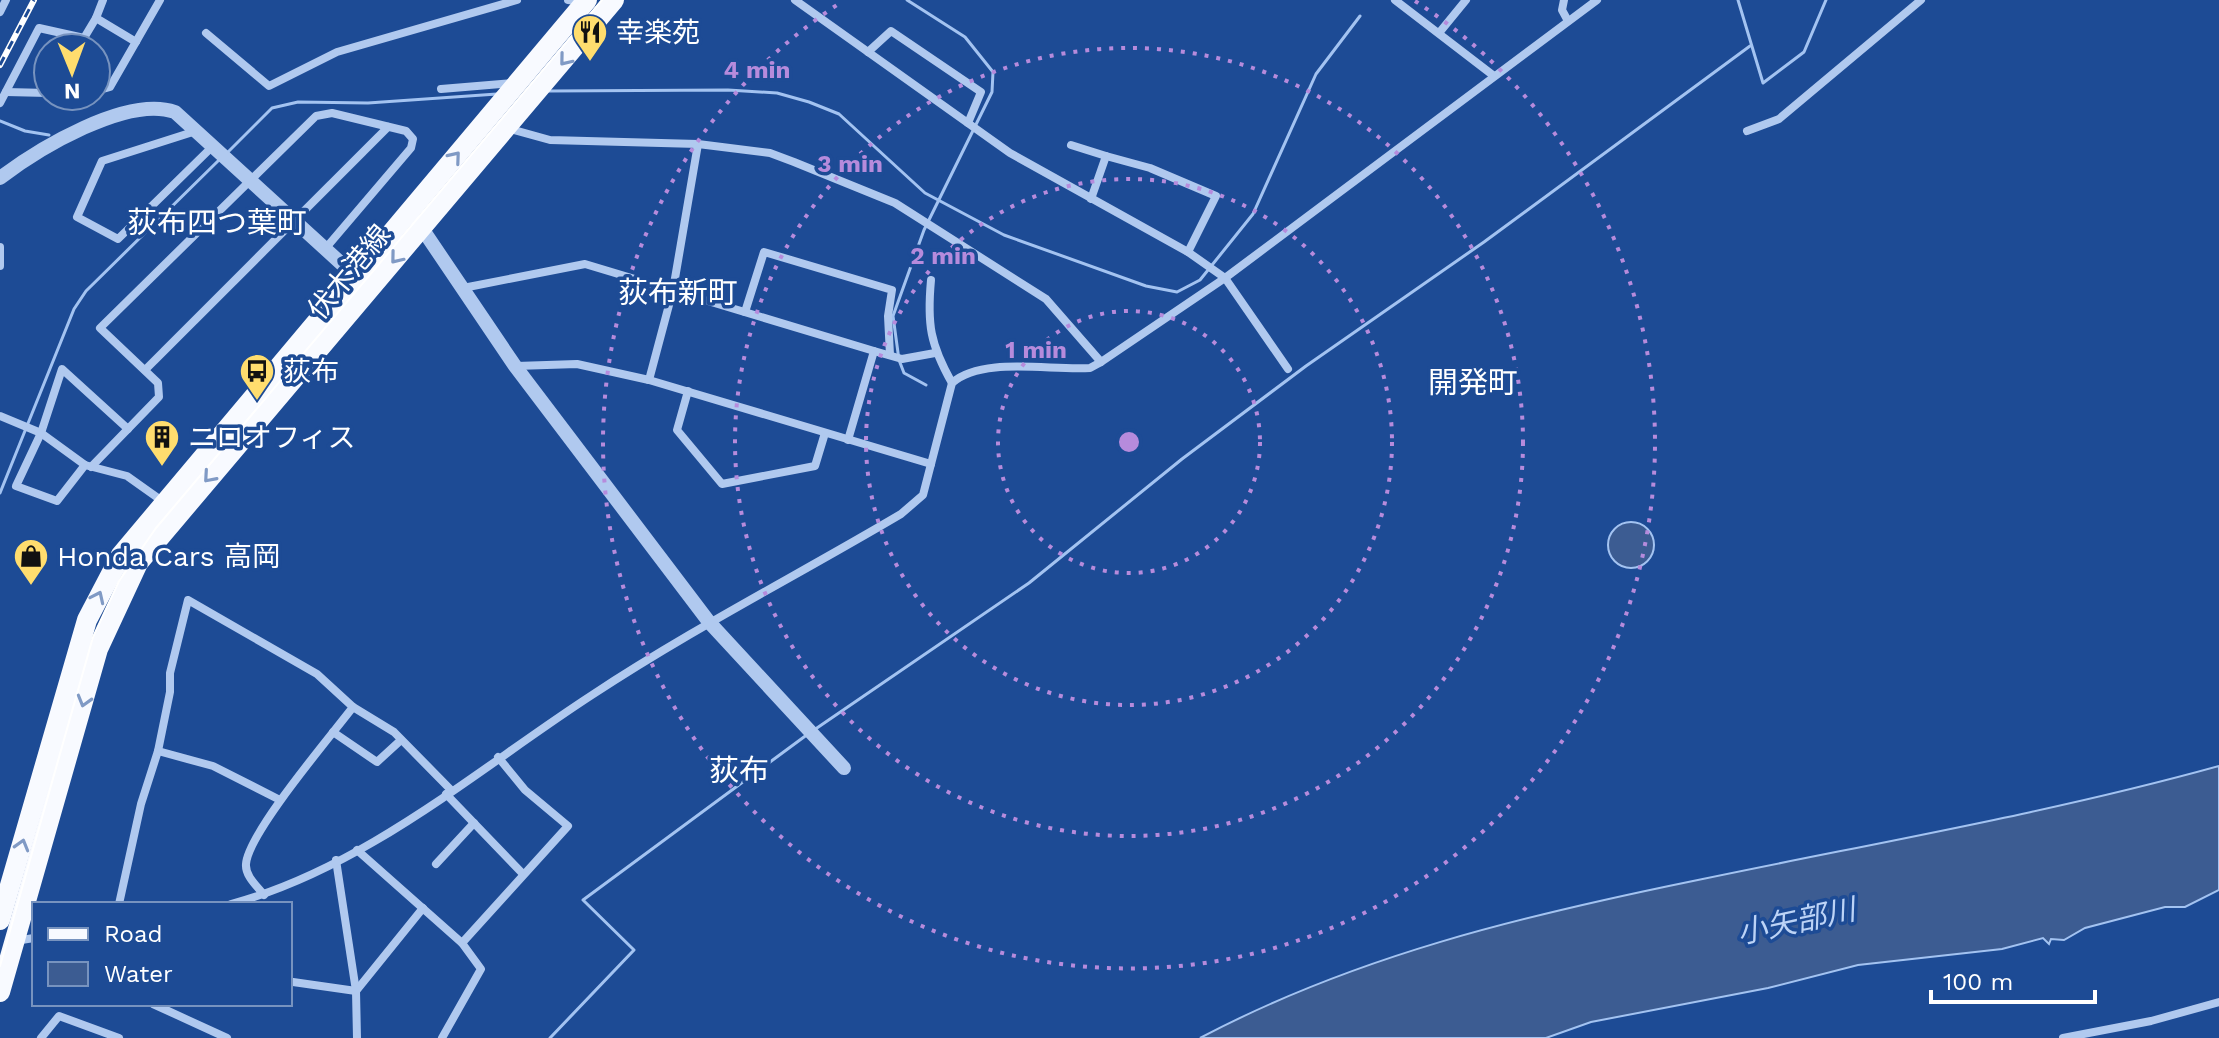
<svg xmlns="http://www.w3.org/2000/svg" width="2219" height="1038" font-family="'Work Sans','Noto Sans JP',sans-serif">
	<rect width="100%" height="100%" fill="#1d4b95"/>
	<!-- water -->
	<g fill="#3c5c92" stroke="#a3c3f1" stroke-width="2">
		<circle cx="1631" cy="545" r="23"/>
		<path d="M 2219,766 L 2219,890 L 2185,907 L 2165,907 L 2085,928 L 2064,940 L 2051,939 L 2049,944 L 2043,938 L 2002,949 L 1858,965 L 1768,988 L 1591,1022 L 1546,1038 L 1200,1038 C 1355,956 1522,916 1693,881 C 1869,844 2046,814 2219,766 Z"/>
	</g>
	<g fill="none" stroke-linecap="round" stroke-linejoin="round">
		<!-- stream -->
		<g stroke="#a3c3f1" stroke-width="3">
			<polyline points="907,0 965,37 993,72 992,92 924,230 893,316 899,360 904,373 926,385"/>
			<polyline points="1738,0 1763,83 1804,52 1826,0"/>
			<polyline points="549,91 728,90 777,93 809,102 839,114 925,193 1004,235 1146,286 1177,292 1200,280 1253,214 1316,74 1360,16"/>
			<polyline points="0,121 25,131 49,135"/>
			<polyline points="228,152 272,108 298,102 368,103 497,94"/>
			<polyline points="0,493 74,309 86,291 219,160"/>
			<polyline points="814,730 1029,583 1182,459 1306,366 1484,242 1750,46"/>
			<polyline points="550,1038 634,950 583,900 808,734"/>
		</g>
		<!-- minor -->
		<g stroke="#b0c9ef" stroke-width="8">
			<polyline points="103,0 96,18 136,42"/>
			<polyline points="568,0 584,2"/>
			<polyline points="795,0 1010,153 1188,252 1225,278 1288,369"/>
			<polyline points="1395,0 1494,76"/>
			<polyline points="1564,0 1562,10 1568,21"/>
			<polyline points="0,12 6,0"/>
			<polyline points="206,33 269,86 337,52 517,0"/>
			<polyline points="1439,33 1466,0"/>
			<polyline points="868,52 891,31 981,92 968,123"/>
			<polyline points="441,89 512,83"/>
			<polyline points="96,91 110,87 160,0"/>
			<polyline points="6,92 48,93"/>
			<polyline points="0,103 39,28 84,38 96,18"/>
			<polyline points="507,128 550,140 698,144 770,153 794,162 895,203 1046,299 1101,362"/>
			<polyline points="196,131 102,161 77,217 118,239 213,146"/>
			<polyline points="1747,131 1779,119 1921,0"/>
			<polyline points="1071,145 1106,156"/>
			<polyline points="1091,199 1106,156 1150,168 1216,196 1188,252"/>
			<polyline points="0,247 0,266"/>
			<path d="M 931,280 C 927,324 930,344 952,383"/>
			<polyline points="463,288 585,264 874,351 848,440"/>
			<polyline points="745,312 764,252 892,290 888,316 890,355"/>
			<polyline points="874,351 902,359 935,353"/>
			<polyline points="516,366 577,364 649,380 931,464"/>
			<polyline points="145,370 388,127"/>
			<polyline points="649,380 673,290 698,144"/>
			<polyline points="688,391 677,430 722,484 815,466 825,433"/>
			<polyline points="0,416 41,433 85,465 127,476 165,503"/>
			<polyline points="85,465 57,501 16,486 41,433 62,369 128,429"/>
			<polyline points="91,467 159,397 158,383 100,328 316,116 332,113 406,131 413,139 411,148 325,249"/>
			<polyline points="353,707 394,732 451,790"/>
			<polyline points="333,732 377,762 401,740"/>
			<polyline points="158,751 213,766 280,800"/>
			<polyline points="446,794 523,874"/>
			<polyline points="357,850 462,943 568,826 525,790 498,757"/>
			<polyline points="336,860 356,991 357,1038"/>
			<polyline points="436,864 474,823"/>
			<path d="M 119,904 L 141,804 L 158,751 L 170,692 L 170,673 L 188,600 L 317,674 L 353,707 C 331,736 248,833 246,864 C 245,876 257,886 264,895"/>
			<path d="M 231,904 C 365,868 478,769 592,695 C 692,629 798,575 901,514 L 923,495 L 952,383 C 982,356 1051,371 1090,368 L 1101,362 L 1225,278 L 1597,0"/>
			<polyline points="15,941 34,938"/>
			<polyline points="293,982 356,991 423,908"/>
			<polyline points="153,1004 227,1038"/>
			<polyline points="41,1038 59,1016 119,1038"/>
			<polyline points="442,1038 481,969 462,943"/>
			<polyline points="2063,1038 2151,1021 2219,1002"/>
		</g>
		<!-- tertiary -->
		<g stroke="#b0c9ef" stroke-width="14">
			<path d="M 0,178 C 38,149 127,95 175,112 L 355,276"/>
			<polyline points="417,221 515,366 709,622 844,768"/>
		</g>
		<!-- primary -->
		<g stroke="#f8faff" stroke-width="20">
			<polyline points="0,920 87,620 121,555 587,0"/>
			<polyline points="0,992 98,649 138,563 614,0"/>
		</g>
		<!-- tram -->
		<polyline stroke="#fff" stroke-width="2" points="0,966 93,637 119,581 156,528 602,0"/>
		<!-- rail casing -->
		<g stroke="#fff" stroke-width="6">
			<polyline id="rail" points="0,65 34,0"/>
		</g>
		<!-- rail -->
		<use href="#rail" stroke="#1d4b95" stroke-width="3" stroke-dasharray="9" stroke-linecap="butt"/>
	</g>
	<!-- one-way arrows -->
	<defs><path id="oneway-chevron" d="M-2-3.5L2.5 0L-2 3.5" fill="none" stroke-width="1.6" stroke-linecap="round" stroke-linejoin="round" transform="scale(2)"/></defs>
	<g stroke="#809ac5">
		<use href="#oneway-chevron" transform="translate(565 60) rotate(129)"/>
		<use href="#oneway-chevron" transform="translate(455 157) rotate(-50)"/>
		<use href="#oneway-chevron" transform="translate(396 258) rotate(129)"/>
		<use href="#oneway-chevron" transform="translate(209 477) rotate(131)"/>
		<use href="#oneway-chevron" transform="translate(98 597) rotate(-65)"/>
		<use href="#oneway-chevron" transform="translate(84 701) rotate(106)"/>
		<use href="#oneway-chevron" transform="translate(22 845) rotate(-74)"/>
	</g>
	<!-- distance rings -->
	<g fill="none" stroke="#b68bdc" stroke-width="4" stroke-dasharray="4 8">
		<circle cx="1129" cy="442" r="131"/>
		<circle cx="1129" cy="442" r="263"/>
		<circle cx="1129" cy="442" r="394"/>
		<path d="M1415 1A526 526 0 1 1 843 1"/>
	</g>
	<!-- icons -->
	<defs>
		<g id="restaurant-pin" transform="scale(1.8)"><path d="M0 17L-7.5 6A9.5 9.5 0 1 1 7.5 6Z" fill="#ffdd6e" stroke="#1d4b95"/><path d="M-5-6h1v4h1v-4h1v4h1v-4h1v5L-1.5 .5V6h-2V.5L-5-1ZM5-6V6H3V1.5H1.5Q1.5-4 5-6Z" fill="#111"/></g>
		<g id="bus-pin" transform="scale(1.8)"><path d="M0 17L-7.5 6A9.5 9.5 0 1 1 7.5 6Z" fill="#ffdd6e" stroke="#1d4b95"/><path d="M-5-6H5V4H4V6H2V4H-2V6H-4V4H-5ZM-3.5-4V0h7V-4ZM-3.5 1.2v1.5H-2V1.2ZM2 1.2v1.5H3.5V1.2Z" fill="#111"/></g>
		<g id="building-pin" transform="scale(1.8)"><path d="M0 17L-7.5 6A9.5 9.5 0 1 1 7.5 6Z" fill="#ffdd6e" stroke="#1d4b95"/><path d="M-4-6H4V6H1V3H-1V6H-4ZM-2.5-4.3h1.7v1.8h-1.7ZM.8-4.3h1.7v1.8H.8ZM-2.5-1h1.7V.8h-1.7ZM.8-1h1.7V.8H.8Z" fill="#111"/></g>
		<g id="shop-pin" transform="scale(1.8)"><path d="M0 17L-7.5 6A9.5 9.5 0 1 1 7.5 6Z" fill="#ffdd6e" stroke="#1d4b95"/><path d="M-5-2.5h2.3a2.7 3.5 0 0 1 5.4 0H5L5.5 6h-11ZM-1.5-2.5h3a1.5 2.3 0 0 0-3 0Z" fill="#111"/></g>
	</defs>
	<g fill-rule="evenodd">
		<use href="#restaurant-pin" x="590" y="32"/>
		<use href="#bus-pin" x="257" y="371"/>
		<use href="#building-pin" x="162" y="437"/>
		<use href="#shop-pin" x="31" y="556"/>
	</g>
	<g text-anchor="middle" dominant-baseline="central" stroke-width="7" stroke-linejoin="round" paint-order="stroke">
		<!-- poi labels -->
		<g font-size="28" fill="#fff" stroke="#1d4b95" text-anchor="start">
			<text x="616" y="32">幸楽苑</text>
			<text x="283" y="371">荻布</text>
			<text x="188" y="437">ニロオフィス</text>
			<text x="57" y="556">Honda Cars 高岡</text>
		</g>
		<!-- street labels -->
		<g font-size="28" fill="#fff" stroke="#1d4b95">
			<text transform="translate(349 272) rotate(-51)">伏木港線</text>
		</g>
		<!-- neighbourhood labels -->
		<g font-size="30" fill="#fff" stroke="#1d4b95">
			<text x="217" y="222">荻布四つ葉町</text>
			<text x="678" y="292">荻布新町</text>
			<text x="1473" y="382">開発町</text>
			<text x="739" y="770">荻布</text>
		</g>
		<!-- water labels -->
		<g font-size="30" font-style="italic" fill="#bcd3f6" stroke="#1d4b95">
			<text transform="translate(1796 921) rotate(-12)">小矢部川</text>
		</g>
	</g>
	<circle cx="1129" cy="442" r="12" fill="#b68bdc" stroke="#1d4b95" stroke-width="4"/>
	<g font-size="24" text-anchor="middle" font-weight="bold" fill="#b68bdc" stroke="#1d4b95" stroke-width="7" stroke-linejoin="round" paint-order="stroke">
		<text x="757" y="78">4 min</text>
		<text x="850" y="172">3 min</text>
		<text x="943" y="264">2 min</text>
		<text x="1036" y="358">1 min</text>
	</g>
	<!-- legend -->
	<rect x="32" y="902" width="260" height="104" fill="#1d4b95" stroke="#7793bf" stroke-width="2"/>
	<rect x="48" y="928" width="40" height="12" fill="#f8faff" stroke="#7793bf" stroke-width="2"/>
	<text x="104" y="942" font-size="24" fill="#ffffff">Road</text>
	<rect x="48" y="962" width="40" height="24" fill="#3c5c92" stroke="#7793bf" stroke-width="2"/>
	<text x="104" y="982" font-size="24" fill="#ffffff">Water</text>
	<!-- north arrow -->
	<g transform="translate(72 72) rotate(179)"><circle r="38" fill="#1d4b95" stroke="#7793bf" stroke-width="2"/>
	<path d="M0-6L14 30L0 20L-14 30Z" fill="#ffdd6e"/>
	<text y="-12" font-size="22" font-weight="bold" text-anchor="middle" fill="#ffffff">N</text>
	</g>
	<!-- scale -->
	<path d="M1931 990v12h164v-12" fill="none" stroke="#ffffff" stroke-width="4"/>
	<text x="1943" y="990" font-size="24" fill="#ffffff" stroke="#1d4b95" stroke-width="6" paint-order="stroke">100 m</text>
</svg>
